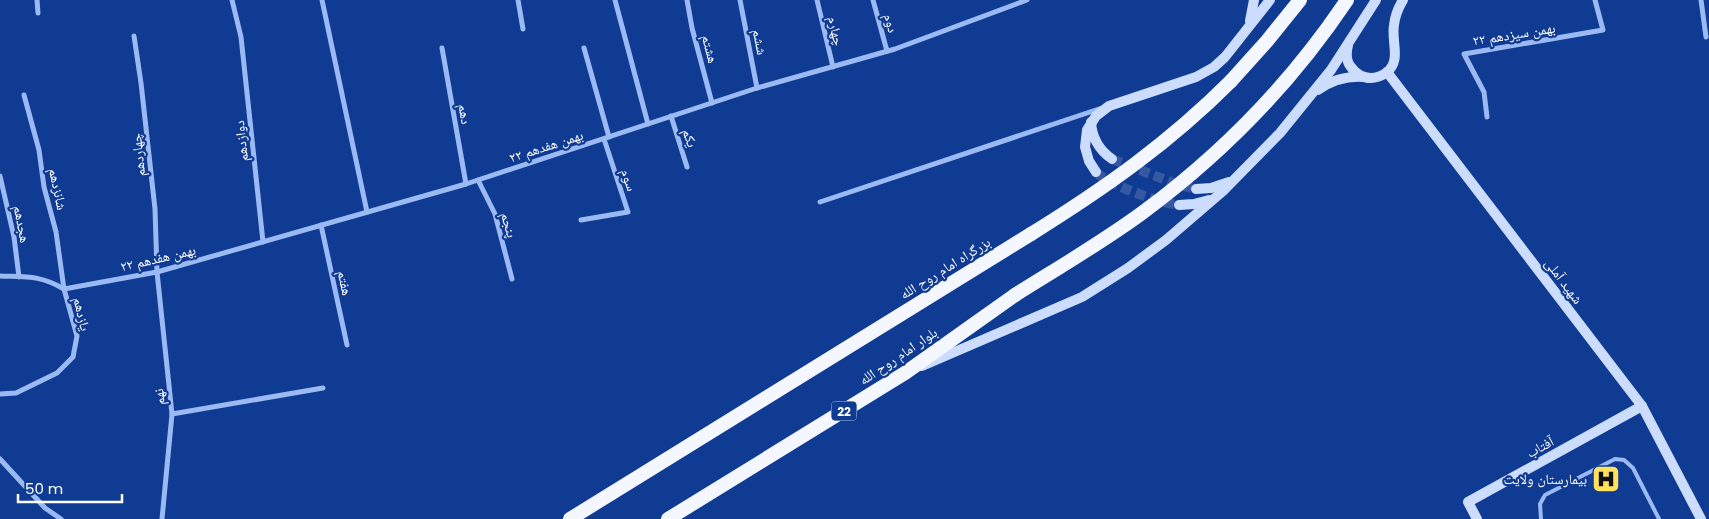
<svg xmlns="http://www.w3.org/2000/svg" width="1709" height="519" font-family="Poppins,'Noto Naskh Arabic',sans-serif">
	<rect width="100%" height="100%" fill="#103b92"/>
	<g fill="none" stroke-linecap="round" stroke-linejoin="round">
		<!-- secondary-tunnel -->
		<g stroke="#3458a2" stroke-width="10" stroke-dasharray="10 5" stroke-linecap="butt">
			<polyline points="1112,159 1176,184 1196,189"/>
			<path d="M 1096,172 C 1109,185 1160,203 1179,205"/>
		</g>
		<!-- service -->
		<polyline stroke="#9bbaf3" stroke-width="4" points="1541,519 1540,504 1545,495 1615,459 1624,460 1633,468 1659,519"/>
		<!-- minor -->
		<g stroke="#9bbaf3" stroke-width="5">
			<polyline points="37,0 38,13"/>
			<polyline points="232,0 241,37 263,242"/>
			<polyline points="322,0 367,212"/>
			<polyline points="518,0 523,29"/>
			<polyline points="615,0 648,124"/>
			<polyline points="687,0 692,28 712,103"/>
			<polyline points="740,0 757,88"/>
			<polyline points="817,0 833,67"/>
			<polyline points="873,0 887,51"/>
			<polyline points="1701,0 1706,37"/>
			<polyline points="134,36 141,83 155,209 157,272 172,414 162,519"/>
			<polyline points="442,48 466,184"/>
			<polyline points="584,48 609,137"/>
			<polyline points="671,116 687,167"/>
			<polyline points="1487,117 1484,92 1464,54 1603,30 1595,0"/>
			<polyline points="0,176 14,237 19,277"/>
			<polyline points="478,180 495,214 512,279"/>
			<polyline points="820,202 1102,108"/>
			<polyline points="581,220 628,212 604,139"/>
			<polyline points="321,225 347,345"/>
			<path d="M 0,276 C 27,277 40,275 64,289"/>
			<polyline points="64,289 157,272 466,184 757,88 895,49 1027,0"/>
			<polyline points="0,394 16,393 57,373 73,357 77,336 64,289 56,232 44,187 39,150 24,95"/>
			<polyline points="172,414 323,388"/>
			<polyline points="0,459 45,508 61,519"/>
		</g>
		<!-- secondary -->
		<g stroke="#cbdcfd" stroke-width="10">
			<polyline points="1250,21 1254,0"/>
			<path d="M 1348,45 C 1346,53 1346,61 1351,67 C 1356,74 1363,78 1371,78 C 1376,78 1381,76 1386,73 C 1402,61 1391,42 1394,25 C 1395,16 1398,8 1403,0"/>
			<polyline points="1387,72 1642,406 1701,519"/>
			<path d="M 1318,90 C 1332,80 1346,76 1363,77"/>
			<path d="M 1091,122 C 1092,138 1099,150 1112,159"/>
			<polyline points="1096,172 1089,161 1085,147 1087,130 1096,116 1109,106 1196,77 1214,67 1225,57 1270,0"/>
			<polyline points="1196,189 1211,188 1229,182"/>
			<polyline points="1179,205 1194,204 1209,200"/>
			<polyline points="922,366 1082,297 1128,268 1166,240 1223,191 1280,133 1331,70 1376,0"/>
			<polyline points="1477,519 1468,502 1642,406"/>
		</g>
		<!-- trunk -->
		<g stroke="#f4f7ff" stroke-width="14">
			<polyline points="1231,81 1267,41 1300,0"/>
			<polyline points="570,519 1031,234"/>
			<polyline points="668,519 905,373 1015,295"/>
		</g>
		<!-- trunk-bridge -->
		<g stroke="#f4f7ff" stroke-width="14">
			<path d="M 1031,234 C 1105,188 1169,143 1231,81"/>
			<path d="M 1015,295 C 1058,268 1101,243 1142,213 C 1222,154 1292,82 1347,0"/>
		</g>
	</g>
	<!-- icons -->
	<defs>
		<g id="hospital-square" transform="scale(1.4375)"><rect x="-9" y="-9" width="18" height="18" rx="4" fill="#ffe15e" stroke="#103b92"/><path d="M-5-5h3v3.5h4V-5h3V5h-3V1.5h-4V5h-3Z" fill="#111"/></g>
	</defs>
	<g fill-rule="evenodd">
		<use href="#hospital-square" x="1606" y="479"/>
	</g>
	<g text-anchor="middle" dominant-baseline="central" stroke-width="4.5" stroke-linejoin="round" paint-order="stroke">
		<!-- shield labels -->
		<rect fill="#103b92" stroke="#b7c4de" stroke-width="1" x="831.5" y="401.5" width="25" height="19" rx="4"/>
		<g font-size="12" font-weight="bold" fill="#fff">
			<text x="844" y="411">22</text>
		</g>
		<!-- street labels -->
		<g font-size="14" fill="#fff" stroke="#103b92">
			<text transform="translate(891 23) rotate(74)">دوم</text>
			<text transform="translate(836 31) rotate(77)">چهارم</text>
			<text transform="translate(1514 34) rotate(-9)">۲۲ بهمن سیزدهم</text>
			<text transform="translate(760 42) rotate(79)">ششم</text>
			<text transform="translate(710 49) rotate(76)">هشتم</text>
			<text transform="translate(465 114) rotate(80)">دهم</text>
			<text transform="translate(690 138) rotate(72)">یکم</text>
			<text transform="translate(241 141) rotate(-96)">دوازدهم</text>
			<text transform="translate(546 146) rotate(-18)">۲۲ بهمن هفدهم</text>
			<text transform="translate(138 155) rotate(-96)">چهاردهم</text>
			<text transform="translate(629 180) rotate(72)">سوم</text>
			<text transform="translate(58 189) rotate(78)">شانزدهم</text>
			<text transform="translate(22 224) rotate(79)">هجدهم</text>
			<text transform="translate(509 225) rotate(74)">پنجم</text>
			<text transform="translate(158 258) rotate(-13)">۲۲ بهمن هفدهم</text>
			<text transform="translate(945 268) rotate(-32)">بزرگراه امام روح الله</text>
			<text transform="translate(1564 281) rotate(53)">شهید آملی</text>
			<text transform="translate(345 283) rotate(78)">هفتم</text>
			<text transform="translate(82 314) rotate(77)">یازدهم</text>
			<text transform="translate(898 356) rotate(-34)">بلوار امام روح الله</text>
			<text transform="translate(159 397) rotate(-96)">نهم</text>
			<text transform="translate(1540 447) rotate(-29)">آفتاب</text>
		</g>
		<!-- poi labels -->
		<g font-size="14" fill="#fff" stroke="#103b92" text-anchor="end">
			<text x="1587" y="479">بیمارستان ولایت</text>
		</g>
	</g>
	<!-- scale -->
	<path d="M18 494v8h104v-8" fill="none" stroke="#ffffff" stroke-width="2.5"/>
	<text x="25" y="494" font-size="15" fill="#ffffff" stroke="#103b92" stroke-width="4" paint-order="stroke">50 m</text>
</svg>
